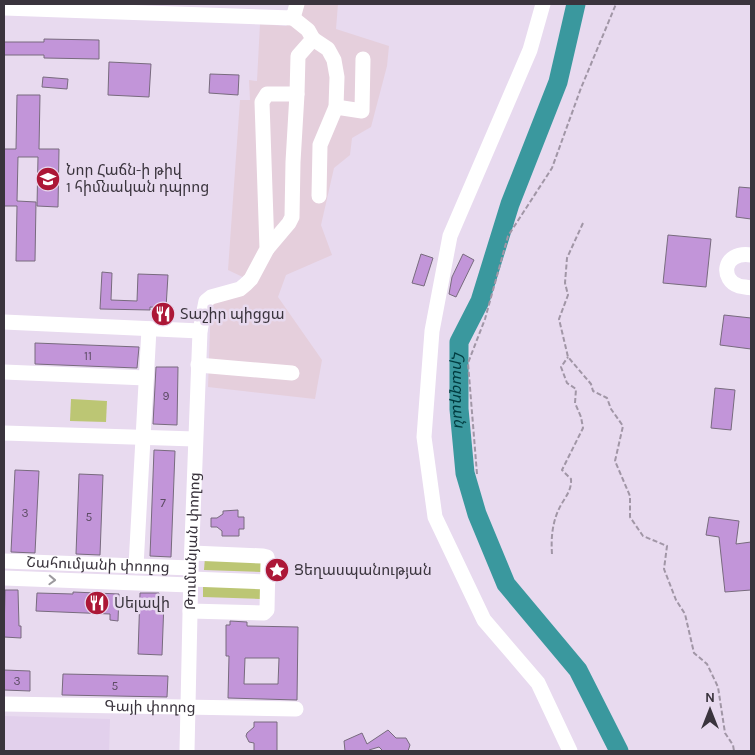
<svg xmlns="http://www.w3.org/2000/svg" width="755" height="755" font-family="Karla,'Noto Sans Armenian',sans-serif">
	<rect width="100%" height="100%" fill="#e8daef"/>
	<!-- built -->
	<polygon fill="#e2d0ec" points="4,716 110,719 109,751 4,751"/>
	<!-- industrial -->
	<polygon fill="#e5cfdc" points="304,4 338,4 336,29 389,46 387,66 371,127 352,138 350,155 334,168 321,225 332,255 286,275 278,297 322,360 315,399 208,387 211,301 251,281 228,270 240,100 250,100 249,80 257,81 260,24 286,26 301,12"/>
	<!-- green -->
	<g fill="#bcc674">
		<polygon points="71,399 107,401 106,422 70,421"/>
		<polygon points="205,557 262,559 261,572 204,570"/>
		<polygon points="203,584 260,587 260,599 203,597"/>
	</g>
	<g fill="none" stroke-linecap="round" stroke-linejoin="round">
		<!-- river -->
		<path stroke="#3a989e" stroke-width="19" id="s1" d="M 576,4 L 558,82 L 510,204 L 480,301 L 459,342 L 459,409 L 465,473 L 477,514 L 506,584 L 578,670 L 619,751"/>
	</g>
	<!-- building -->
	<g fill="#c295d9" stroke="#786b7e" fill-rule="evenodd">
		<polygon points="44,39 99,40 99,59 44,58 44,55 4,55 4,42 44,42"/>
		<polygon points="109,62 151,64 149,97 108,95"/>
		<polygon points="210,74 239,75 238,95 209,93"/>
		<polygon points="43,77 68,79 67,89 42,87"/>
		<polygon points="17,95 40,95 39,149 59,149 58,207 37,206 38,157 18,157 17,201 36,202 35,261 16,261 17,206 4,206 4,149 16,149"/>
		<polygon points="739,187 751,188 751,219 736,217"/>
		<polygon points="668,235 711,239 706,287 663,283"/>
		<polygon points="421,254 433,258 424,286 412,283"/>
		<polygon points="463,254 474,260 456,297 449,294 452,277"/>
		<polygon points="102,272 112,273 111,300 137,301 138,274 168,275 166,308 150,307 150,310 100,309"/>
		<polygon points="724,315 751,318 751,349 720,345"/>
		<polygon points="35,343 139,347 137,368 35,364"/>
		<polygon points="156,367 178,367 177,425 153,424"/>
		<polygon points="715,388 735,390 731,430 711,428"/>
		<polygon points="154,450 175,451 171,557 150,556"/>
		<polygon points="15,470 39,471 35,553 11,552"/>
		<polygon points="79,474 103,475 100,555 76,554"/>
		<polygon points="238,510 238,517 244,517 244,529 239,529 239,536 222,536 222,531 217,527 211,527 211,518 217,518 223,514 223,511"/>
		<polygon points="709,517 739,521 736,544 751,542 751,590 725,592 719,537 706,535"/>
		<polygon points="5,590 18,590 19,626 21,626 21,638 4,637"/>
		<polygon points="73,592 119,594 118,621 110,620 110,614 36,611 37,593 73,594"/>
		<polygon points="140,593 159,593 159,601 164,601 162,655 138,654"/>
		<path d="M 230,621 L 247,622 L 247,626 L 298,627 L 297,700 L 228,698 L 229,656 L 226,656 L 226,625 L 230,625 ZM 245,658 L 279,658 L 278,684 L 244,684 Z"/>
		<polygon points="4,670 30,671 30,691 4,690"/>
		<polygon points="63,674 168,676 167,697 62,695"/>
		<polygon points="254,722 277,722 277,751 254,751 254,743 249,742 246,736 247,733 254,727"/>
		<polygon points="388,730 396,738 406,738 410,745 408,751 383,751 379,747 369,750 369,751 345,751 344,741 362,733 367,744"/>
	</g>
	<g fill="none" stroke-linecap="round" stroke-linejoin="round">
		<!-- path -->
		<g stroke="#a196a6" stroke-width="2" stroke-dasharray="5 2.5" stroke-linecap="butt">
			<polyline points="583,223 567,258 565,283 568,295 559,319 568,357 591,384 593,391 607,398 611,409 623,426 615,461 630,496 630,517 643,536 667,546 664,569 676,600 685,614 694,653 707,664 718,687 725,733 733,745 734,751"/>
			<polyline points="477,474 468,363 485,319 508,236 552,168 581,88 616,4"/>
			<path d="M 552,554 C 551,539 552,525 558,511 C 563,499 572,492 571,479 L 562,470 L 583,428 L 581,417 L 575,403 L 576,389 L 567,383 L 561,367 L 568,357"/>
		</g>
		<!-- minor -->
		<g stroke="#fff" stroke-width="15">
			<polyline points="543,4 530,50 450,236 432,331 424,437 435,517 484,620 538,683 570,751"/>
			<polyline points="4,8 293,18 297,4"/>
			<polyline points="313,39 328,49 334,60 337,77 336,107 320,145 319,196"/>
			<polyline points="336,107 362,111 363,59"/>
			<polyline points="267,249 289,223 292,217 293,162 297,94"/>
			<path d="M 751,255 C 721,251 721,281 739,286 C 743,287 748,287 751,288"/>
			<polyline points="4,322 200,331"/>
			<polyline points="198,365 292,373"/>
			<polyline points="4,372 146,378"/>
			<polyline points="4,433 195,439"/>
			<path id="s2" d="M 4,561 L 191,568"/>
			<polyline points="136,566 149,329"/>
			<polyline points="4,578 190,585"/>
			<polyline points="191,579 268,582"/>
			<polyline points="190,611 264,613 267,610 268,561 267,557 263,556 192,553"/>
			<path id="s3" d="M 4,704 L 296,709"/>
			<path id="s4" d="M 187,751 L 191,568 L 200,331 L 206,301 L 211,297 L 240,289 L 246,284 L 251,279 L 267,249 L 262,102 L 267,94 L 297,94 L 298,56 L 313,39 L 308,30 L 293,18"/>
		</g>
	</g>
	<!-- one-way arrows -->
	<defs><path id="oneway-chevron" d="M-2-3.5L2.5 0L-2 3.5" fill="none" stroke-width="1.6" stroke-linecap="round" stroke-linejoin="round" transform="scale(1.25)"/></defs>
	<use stroke="#9c9a9e" href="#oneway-chevron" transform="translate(52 580) rotate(2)"/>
	<!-- icons -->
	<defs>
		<g id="school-disc" transform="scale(1.25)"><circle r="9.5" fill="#ac1737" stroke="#e8daef"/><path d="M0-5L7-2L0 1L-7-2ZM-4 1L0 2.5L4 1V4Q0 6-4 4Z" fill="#fff"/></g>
		<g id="restaurant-disc" transform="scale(1.25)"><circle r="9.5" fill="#ac1737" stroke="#e8daef"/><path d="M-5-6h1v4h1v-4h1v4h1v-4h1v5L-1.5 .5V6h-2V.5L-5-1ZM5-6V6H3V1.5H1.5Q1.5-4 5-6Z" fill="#fff"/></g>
		<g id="sight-disc" transform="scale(1.25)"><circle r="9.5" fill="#ac1737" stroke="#e8daef"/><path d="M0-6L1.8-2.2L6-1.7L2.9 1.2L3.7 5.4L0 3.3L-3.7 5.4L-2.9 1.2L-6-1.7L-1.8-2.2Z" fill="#fff"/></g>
	</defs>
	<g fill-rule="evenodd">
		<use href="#school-disc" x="48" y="179"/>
		<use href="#restaurant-disc" x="163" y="314"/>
		<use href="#sight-disc" x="277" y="570"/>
		<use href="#restaurant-disc" x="97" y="603"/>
	</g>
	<g text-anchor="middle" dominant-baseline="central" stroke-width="5" stroke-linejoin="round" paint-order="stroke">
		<!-- number labels -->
		<g font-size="12" fill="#5c4c64">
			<text x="88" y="356">11</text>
			<text x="166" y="396">9</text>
			<text x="163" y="503">7</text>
			<text x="25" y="513">3</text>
			<text x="89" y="517">5</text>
			<text x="17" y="681">3</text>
			<text x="115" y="686">5</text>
		</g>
		<!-- poi labels -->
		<g font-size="15" fill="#3a343d" stroke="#e8daef" text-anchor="start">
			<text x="66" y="170">Նոր Հաճն-ի թիվ<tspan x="66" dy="17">1 հիմնական դպրոց</tspan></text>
			<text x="180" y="314">Տաշիր պիցցա</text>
			<text x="294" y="570">Ցեղասպանության</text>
			<text x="114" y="603">Սելավի</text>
		</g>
		<!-- street labels -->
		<g font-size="15" fill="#3a343d" stroke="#e8daef">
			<text stroke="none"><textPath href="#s4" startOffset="210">Թումանյան փողոց</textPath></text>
			<text stroke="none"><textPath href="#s2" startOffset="94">Շահումյանի փողոց</textPath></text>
			<text stroke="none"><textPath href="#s3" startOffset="146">Գայի փողոց</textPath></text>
		</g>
		<!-- water labels -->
		<g font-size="16" font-style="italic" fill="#003c40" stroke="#e8daef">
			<text stroke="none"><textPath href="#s1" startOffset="406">Հրազդան</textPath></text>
		</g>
	</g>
	<!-- border -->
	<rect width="755" height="755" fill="none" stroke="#3a343d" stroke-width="10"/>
	<!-- north arrow -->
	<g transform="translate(710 710)" stroke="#e8daef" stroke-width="4" paint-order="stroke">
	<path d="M0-4L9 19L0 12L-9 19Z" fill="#3a343d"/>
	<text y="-8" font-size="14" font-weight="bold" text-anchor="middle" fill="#3a343d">N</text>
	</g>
</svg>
